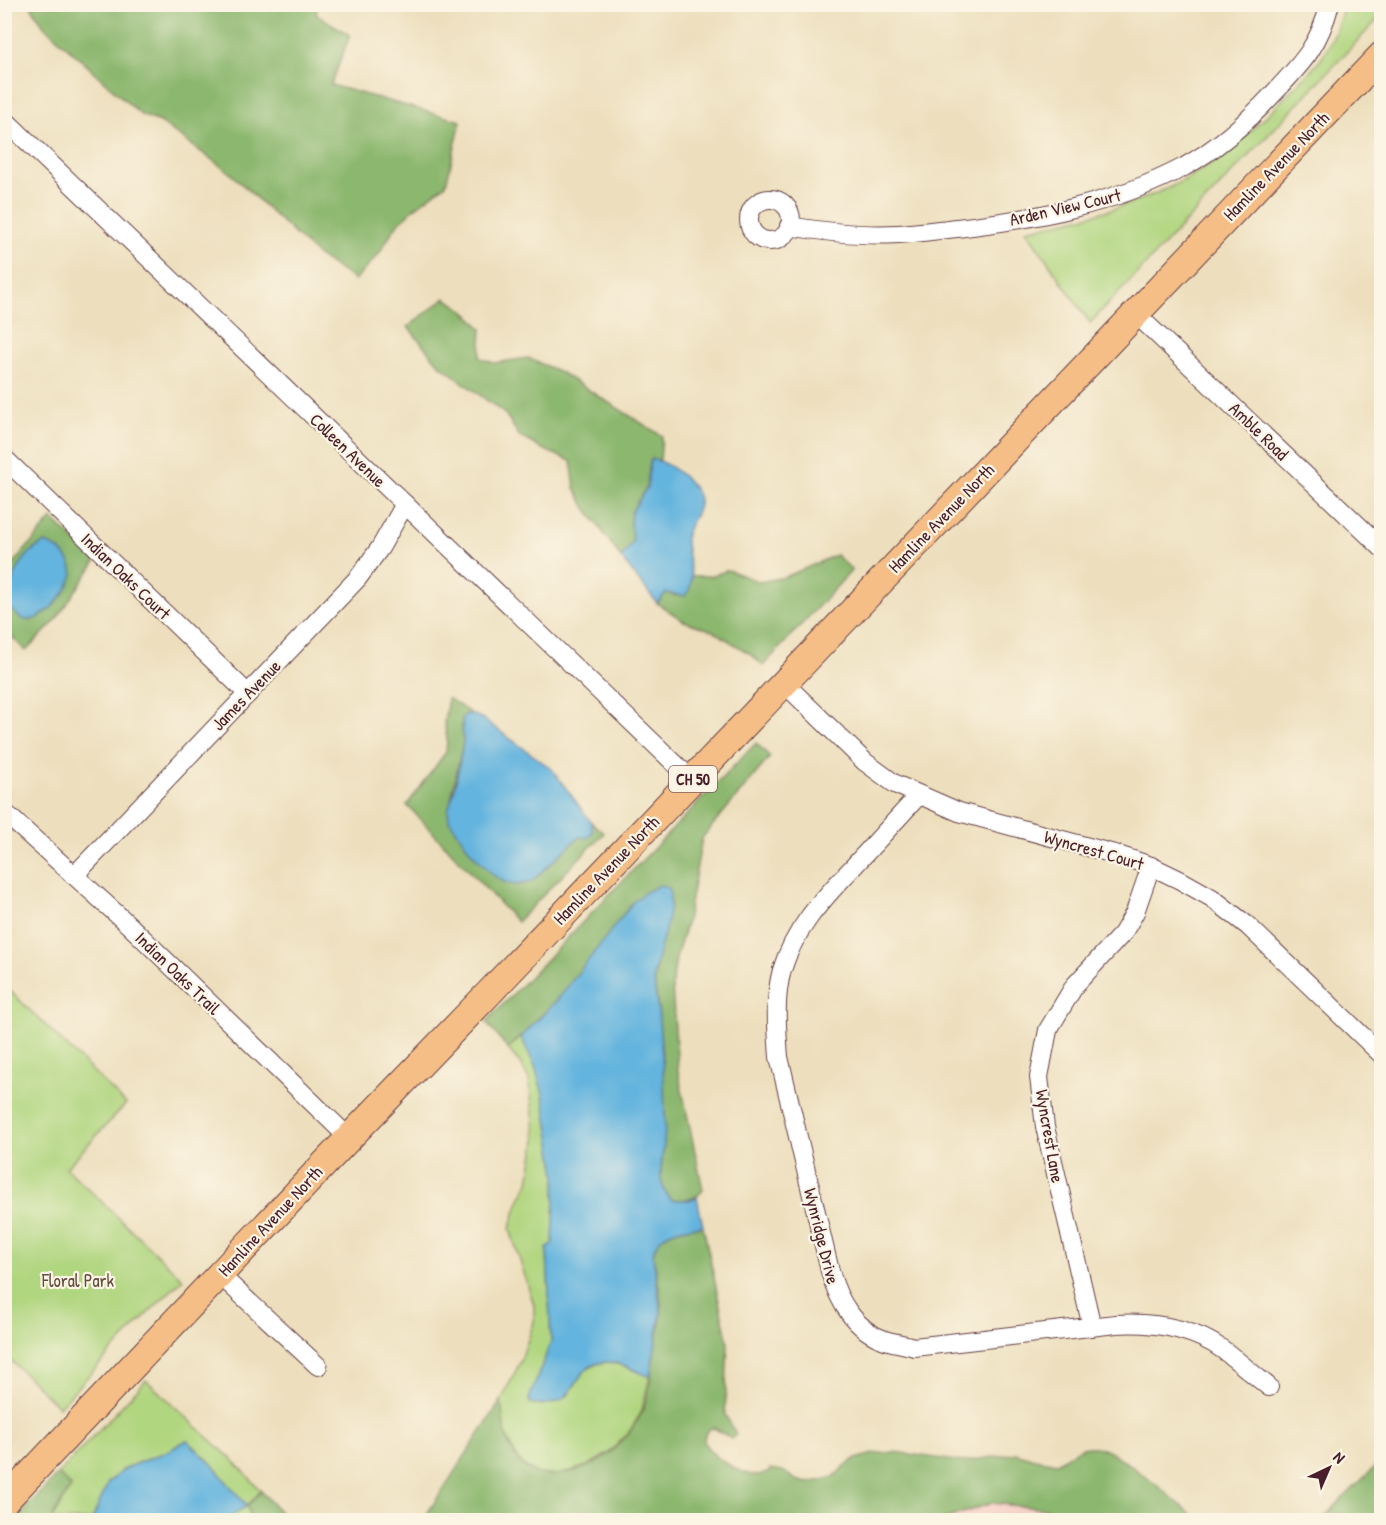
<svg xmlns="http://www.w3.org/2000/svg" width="1386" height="1525" font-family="'Patrick Hand',sans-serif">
	<rect width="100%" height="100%" fill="#fcf5e5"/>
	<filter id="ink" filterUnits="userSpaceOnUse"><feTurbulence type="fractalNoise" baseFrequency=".0167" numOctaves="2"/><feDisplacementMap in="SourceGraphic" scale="12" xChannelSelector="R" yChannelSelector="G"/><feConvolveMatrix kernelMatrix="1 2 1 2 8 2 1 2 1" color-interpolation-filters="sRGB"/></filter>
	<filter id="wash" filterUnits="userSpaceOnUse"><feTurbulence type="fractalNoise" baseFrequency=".008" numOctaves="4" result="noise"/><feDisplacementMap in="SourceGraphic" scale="24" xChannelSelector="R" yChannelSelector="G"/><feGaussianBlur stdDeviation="1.35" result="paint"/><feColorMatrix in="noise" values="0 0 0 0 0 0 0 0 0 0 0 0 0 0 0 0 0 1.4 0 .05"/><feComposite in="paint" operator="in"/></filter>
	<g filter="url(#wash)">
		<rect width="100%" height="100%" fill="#eddfbd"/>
		<!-- built -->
		<polygon fill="#f7d1c7" points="992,1503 1047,1509 1073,1520 942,1520"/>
		<!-- green -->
		<g fill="#b1d680" stroke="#7e7a56" stroke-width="1.5">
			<path d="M 1344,5 L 1381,5 L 1381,16 L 1090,323 L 1026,230 C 1081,218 1138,206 1188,178 C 1226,157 1256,127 1286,96 C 1296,85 1308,74 1318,63 C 1331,47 1339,24 1344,5 Z"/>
			<polygon points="5,986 126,1104 66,1168 183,1279 148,1313 59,1407 5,1355"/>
			<polygon points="521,1037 535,1066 543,1094 556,1174 553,1243 547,1250 551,1342 529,1399 530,1403 542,1405 568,1396 583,1372 596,1364 608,1362 621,1365 650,1377 641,1413 629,1432 609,1453 589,1465 556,1476 539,1474 526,1468 517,1458 503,1428 501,1401 521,1360 534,1322 534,1305 510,1229 519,1201 529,1182 536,1140 529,1079 520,1063 508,1049"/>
			<polygon points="146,1380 237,1464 261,1491 247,1506 251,1520 229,1520 235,1513 247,1506 210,1462 187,1440 168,1451 125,1468 108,1483 92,1520 51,1520 71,1487 58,1474"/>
		</g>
		<!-- forest -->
		<g fill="#8cb76e" stroke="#6b6b4c" stroke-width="1.5" fill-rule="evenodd">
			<polygon points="30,5 318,5 316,14 350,35 331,85 461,121 446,184 412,210 396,226 378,255 355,280 318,256 230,173 160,122 141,115 44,26"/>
			<path d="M 445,298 C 460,306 471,316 482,329 L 480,358 L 494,363 L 528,358 L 560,372 L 662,436 L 660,460 L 652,459 L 650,462 L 647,487 L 631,513 L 630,522 L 634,541 L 621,558 L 586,508 L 575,488 L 571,461 L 540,448 L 519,436 L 506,415 L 439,364 L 408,327 Z"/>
			<path d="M 52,519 L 96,561 L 55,621 L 26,651 L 5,630 L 5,573 ZM 45,543 L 61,551 L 48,610 L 29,620 L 12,583 C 18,568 29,549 45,543 Z"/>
			<polygon points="836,555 852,570 763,666 752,655 713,631 684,621 657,603 666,593 676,596 690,585 691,576 712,576 728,570 760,582 785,577"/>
			<polygon points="448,698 472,714 465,715 462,724 463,742 451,799 531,882 579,837 587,838 592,833 591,822 604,833 517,922 407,805 446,752 447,738 444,722"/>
			<path d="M 756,743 L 770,757 L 702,838 L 687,921 L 676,958 L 672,986 L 678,1071 L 703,1190 C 694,1201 685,1200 671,1200 L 663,1190 L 660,1178 L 664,1138 L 664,1110 L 659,1017 L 654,979 L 659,947 L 558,999 L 508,1049 L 486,1022 Z"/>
			<path d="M 703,1226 L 728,1343 L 725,1414 L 736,1434 L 732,1439 L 714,1428 L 709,1429 C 707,1431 705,1435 704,1438 C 703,1453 740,1473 753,1475 C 758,1476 763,1474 768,1473 L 770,1469 L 783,1471 L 796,1480 L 808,1483 L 832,1478 L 853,1460 L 873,1454 L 895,1452 L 963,1462 L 1016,1453 L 1035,1459 L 1057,1463 C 1069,1455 1080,1445 1095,1447 C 1118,1449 1178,1504 1199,1520 L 1073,1520 L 1047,1509 L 992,1503 L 942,1520 L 423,1520 L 501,1401 C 503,1424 506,1453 526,1468 C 548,1484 592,1469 611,1452 C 622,1441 635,1427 642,1412 C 651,1392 651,1367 655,1345 C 657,1335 661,1324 661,1314 C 662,1295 656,1273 653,1255 C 655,1232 684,1227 703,1226 Z"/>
			<polygon points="1381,1461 1381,1520 1321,1520"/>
			<polygon points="58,1474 71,1487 51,1520 14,1520"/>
			<polygon points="261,1491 287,1520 251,1520 247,1506"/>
		</g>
		<!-- water -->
		<g fill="#63b4de" stroke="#566a84" stroke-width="1.5">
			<path d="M 652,459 C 668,461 701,486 699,504 C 698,517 686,525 686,538 C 685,557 699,581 685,596 L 666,593 L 657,603 L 621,558 L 633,541 L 630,522 L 631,513 L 647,487 L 650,462 Z"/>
			<path d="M 45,543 C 60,548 71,557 73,574 C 69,590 45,621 27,620 C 20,620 16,614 11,609 C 5,586 22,552 45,543 Z"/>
			<polygon points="472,714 483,719 552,769 591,822 593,832 587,838 579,837 531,882 517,885 506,883 493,875 471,852 449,820 448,810 455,788 463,742 462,719 465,715"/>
			<path d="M 660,885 L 668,888 C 677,908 655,954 654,978 C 654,991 658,1006 659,1019 C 662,1060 667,1103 664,1144 C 662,1167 655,1181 671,1200 L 689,1200 L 697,1197 L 703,1226 C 684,1227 655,1232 653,1255 L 661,1313 L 650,1377 C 637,1372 621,1361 606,1362 C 567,1364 583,1413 530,1403 L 529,1399 L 551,1342 L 547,1249 L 553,1243 L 556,1174 L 543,1094 L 535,1066 L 521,1037 L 558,999 L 633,902 L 644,893 Z"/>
			<polygon points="187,1440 210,1462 247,1506 235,1513 229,1520 92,1520 108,1483 126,1468 168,1451"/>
		</g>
	</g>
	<g filter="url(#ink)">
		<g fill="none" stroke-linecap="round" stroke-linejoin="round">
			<!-- street casing -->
			<g stroke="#623c41" stroke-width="20">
				<g id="street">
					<polyline points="4,119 692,780"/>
					<circle cx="770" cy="220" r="21"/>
					<path d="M 789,226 C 825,232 863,236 898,234 C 918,233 938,230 957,228 C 1035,219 1114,204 1184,167 C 1218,148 1246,123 1272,95 C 1302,63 1318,48 1330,4"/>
					<polyline points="1136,314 1382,548"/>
					<polyline points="4,458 248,694"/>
					<polyline points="784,683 865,762 895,784 959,812 1118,855 1151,866 1180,880 1212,898 1248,926 1382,1055"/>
					<path d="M 919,795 C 897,819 876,842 854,866 C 824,898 795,927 782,970 C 774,998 777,1029 779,1057 L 830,1271 C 838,1301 855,1330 885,1340 C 894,1343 905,1344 914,1347 L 1116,1324 C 1152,1322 1191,1328 1222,1349 C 1238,1361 1253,1374 1269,1387"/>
					<polyline points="4,812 130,926 349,1138"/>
					<polyline points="74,876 358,578 380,548 405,504"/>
					<polyline points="220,1275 318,1366"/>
					<polyline points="1092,1327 1045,1127 1039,1077 1048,1030 1075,985 1123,933 1135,912 1151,866"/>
				</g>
			</g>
			<!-- primary casing -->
			<g stroke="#623c41" stroke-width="29">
				<polyline id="primary" points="4,1502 349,1138 488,994 1382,55"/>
			</g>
			<!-- street -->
			<use href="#street" stroke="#fff" stroke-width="18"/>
			<!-- primary -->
			<use href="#primary" stroke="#f6be87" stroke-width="27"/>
		</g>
	</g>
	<g text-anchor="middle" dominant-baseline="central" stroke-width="4.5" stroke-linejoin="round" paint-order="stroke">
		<!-- shield labels -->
		<rect fill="#fcf5e5" stroke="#7f5f63" stroke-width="1.5" x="669" y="766" width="48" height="26" rx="4.5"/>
		<g font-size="16" font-weight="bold" fill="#4a1f2b">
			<text x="693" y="779">CH 50</text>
		</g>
		<!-- street labels -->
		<g font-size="18" fill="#4a1f2b" stroke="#fcf5e5">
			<text transform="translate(1276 166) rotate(-46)">Hamline Avenue North</text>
			<text transform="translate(1065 207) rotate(-13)">Arden View Court</text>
			<text transform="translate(1259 431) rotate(44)">Amble Road</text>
			<text transform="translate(348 450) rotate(44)">Colleen Avenue</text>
			<text transform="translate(941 518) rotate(-46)">Hamline Avenue North</text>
			<text transform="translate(126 576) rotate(44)">Indian Oaks Court</text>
			<text transform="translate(246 695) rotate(-46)">James Avenue</text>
			<text transform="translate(1094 850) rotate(16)">Wyncrest Court</text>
			<text transform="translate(606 870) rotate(-46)">Hamline Avenue North</text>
			<text transform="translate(178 973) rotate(44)">Indian Oaks Trail</text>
			<text transform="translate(1050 1136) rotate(80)">Wyncrest Lane</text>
			<text transform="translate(270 1221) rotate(-47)">Hamline Avenue North</text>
			<text transform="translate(822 1236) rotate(76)">Wynridge Drive</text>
		</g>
		<!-- park labels -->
		<g font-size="18" fill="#644d40" stroke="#fcf5e5">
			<text x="78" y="1280">Floral Park</text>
		</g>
	</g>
	<!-- margin -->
	<rect width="1386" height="1525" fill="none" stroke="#fcf5e5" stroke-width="24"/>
	<!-- north arrow -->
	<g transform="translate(1329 1468) rotate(44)" stroke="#fcf5e5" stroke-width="4.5" paint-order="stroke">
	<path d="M0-4.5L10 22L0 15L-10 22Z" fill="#4a1f2b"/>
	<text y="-9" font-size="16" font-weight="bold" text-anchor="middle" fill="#4a1f2b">N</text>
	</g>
</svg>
